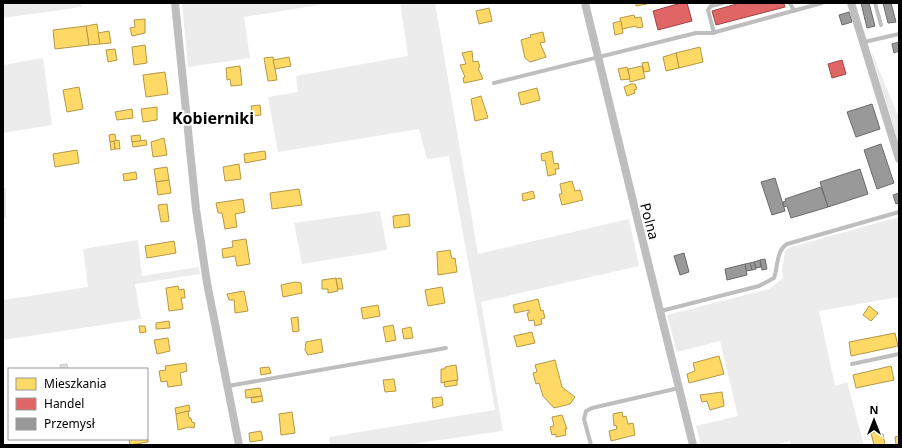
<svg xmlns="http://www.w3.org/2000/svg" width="902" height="448" font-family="'Noto Sans',sans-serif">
	<rect width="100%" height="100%" fill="#fff"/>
	<!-- green -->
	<g fill="#ececec">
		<polygon points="3,3 81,3 82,7 3,18"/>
		<polygon points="182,3 331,3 244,17 250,58 188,67"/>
		<polygon points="400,3 435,3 478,254 629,219 639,266 481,302 503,431 405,445 330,445 329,437 495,410 449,156 427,159 419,129 278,152 268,97 298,92 296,76 408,56"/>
		<polygon points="870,48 899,118 899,145"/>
		<polygon points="43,58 52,125 3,133 3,65"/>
		<polygon points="3,188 6,188 6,218 3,219"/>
		<polygon points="380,211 387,250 302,264 294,223"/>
		<polygon points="899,217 899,297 819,311 835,386 847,382 864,445 791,445 790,441 775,445 701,445 696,426 738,416 720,341 677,352 667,315 769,289 783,278 782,271 785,251 791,247"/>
		<polygon points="138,240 142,276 199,267 200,274 135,284 141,319 3,340 3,300 88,287 83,249"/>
	</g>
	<!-- homes -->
	<g fill="#ffd966" stroke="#b29847">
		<polygon points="636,3 652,3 636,6"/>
		<polygon points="489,8 492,21 479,24 476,11"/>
		<polygon points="634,15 635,18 641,17 643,27 637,28 636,26 622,29 620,18"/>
		<polygon points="145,19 145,33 132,36 130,28 135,27 134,20"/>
		<polygon points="621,21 623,33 615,35 613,23"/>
		<polygon points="97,24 100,44 89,45 86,26"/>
		<polygon points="86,26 89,45 55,49 53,30"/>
		<polygon points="109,31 111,43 100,44 98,33"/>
		<polygon points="543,32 545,42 540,43 546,57 530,62 525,58 521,40 531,37 530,35"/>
		<polygon points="145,45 147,63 134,65 132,47"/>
		<polygon points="700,47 703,62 679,68 676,53"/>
		<polygon points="115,49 117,60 108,62 106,50"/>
		<polygon points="472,51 473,62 478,61 480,67 478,68 483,79 464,83 463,78 465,77 460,65 466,64 462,53"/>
		<polygon points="676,53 679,68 666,71 663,57"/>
		<polygon points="273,57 277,80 268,81 264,58"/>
		<polygon points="289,57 291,66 275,69 273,60"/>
		<polygon points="648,62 650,71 644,72 642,63"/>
		<polygon points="240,66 242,85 231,86 230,79 227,80 226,68"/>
		<polygon points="642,66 645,78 630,82 628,69"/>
		<polygon points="627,67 630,79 621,80 618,69"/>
		<polygon points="165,72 168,94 146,97 143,75"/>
		<polygon points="631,84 635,84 637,89 634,90 635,93 627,96 624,87"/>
		<polygon points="79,87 83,109 67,112 63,90"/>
		<polygon points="537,88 540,100 521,105 518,93"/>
		<polygon points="481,96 488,118 475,121 471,99"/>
		<polygon points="260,105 261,115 253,116 251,106"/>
		<polygon points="157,107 157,120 143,122 141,109"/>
		<polygon points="132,109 133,118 117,120 115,112"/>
		<polygon points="115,134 116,141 110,142 109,135"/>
		<polygon points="140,135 141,141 132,142 131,136"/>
		<polygon points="164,138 167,155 153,157 151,142"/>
		<polygon points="119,140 120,149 115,149 114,141"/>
		<polygon points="146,140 147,145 133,147 132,142"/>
		<polygon points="114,141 115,149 111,150 110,142"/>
		<polygon points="77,150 79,163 55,167 53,154"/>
		<polygon points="265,151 266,159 245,163 244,154"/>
		<polygon points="552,151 554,164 558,163 559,169 555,169 556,174 548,176 545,160 542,161 541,154"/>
		<polygon points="239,164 241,179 225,181 223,167"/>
		<polygon points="167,167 169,180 156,182 154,169"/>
		<polygon points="136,172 137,179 124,181 123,174"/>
		<polygon points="169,180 171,193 158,195 156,182"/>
		<polygon points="572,181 575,191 580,190 583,200 562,205 559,194 562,194 560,184"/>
		<polygon points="299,189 302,205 272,209 270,193"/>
		<polygon points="533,191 535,198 523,201 522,194"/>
		<polygon points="243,199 245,212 235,214 237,227 225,229 222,213 218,213 216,203"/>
		<polygon points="167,204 169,221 161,222 158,205"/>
		<polygon points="409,214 410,226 394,228 393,216"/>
		<polygon points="246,239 250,264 237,266 235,256 223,258 222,249 233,247 232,241"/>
		<polygon points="174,241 176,253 147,258 145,246"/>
		<polygon points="450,250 452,259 455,258 457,272 438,275 437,252"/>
		<polygon points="336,278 338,291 328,293 328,289 322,289 322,280"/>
		<polygon points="341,278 343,289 338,289 336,279"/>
		<polygon points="295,282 301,283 302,293 283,297 281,285"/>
		<polygon points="178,286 179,290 184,289 185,298 181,298 183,309 169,311 166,288"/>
		<polygon points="442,287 445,303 428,306 425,290"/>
		<polygon points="244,291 248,311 235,313 234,300 229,300 227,294"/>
		<polygon points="538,299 541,311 543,310 545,318 541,319 542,324 535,326 534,320 529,321 527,313 529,313 529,310 515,313 513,305"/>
		<polygon points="378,305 380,316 363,319 361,308"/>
		<polygon points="869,306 878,313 871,321 863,315"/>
		<polygon points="298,317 299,331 293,332 291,318"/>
		<polygon points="169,321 170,328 156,329 156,323"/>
		<polygon points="393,325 396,340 386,342 383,327"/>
		<polygon points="139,326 145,326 146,332 140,333"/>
		<polygon points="411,327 413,338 404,339 402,329"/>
		<polygon points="532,332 535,343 517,347 514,336"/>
		<polygon points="895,333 898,346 851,356 849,342"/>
		<polygon points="168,338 170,351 157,354 154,340"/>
		<polygon points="321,339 323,352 308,355 305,350 306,342"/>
		<polygon points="719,356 724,374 689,383 687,374 695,371 693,363"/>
		<polygon points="555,360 562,387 575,397 570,404 554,408 543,396 539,383 536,384 533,373 537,372 535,365"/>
		<polygon points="186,363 187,371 180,373 182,385 168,387 167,381 161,382 159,371 166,370 165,366"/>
		<polygon points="456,365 458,380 441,383 441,369 445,369 445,367"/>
		<polygon points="891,366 894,380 856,388 853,375"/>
		<polygon points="269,367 271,373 261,375 260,368"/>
		<polygon points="394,379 396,391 385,392 383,380"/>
		<polygon points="457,380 457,385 445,387 444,382"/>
		<polygon points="260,388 262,396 246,398 245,390"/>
		<polygon points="722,392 724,406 710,410 707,401 702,402 700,395"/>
		<polygon points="262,396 263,401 252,403 251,398"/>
		<polygon points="442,397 443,405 433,408 432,398"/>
		<polygon points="189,405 190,411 176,414 175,408"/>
		<polygon points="188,411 189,418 191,418 192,422 195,423 194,428 189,427 178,430 176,414"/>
		<polygon points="292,412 295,433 281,435 279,414"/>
		<polygon points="622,412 623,417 626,416 628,424 633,423 635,435 611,441 609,431 617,429 616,425 614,426 613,414"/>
		<polygon points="562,415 567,429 565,429 566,435 556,437 556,434 552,435 550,427 554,426 552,417"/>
		<polygon points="261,431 263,440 250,442 249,433"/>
		<polygon points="879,431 880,435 883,434 885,445 874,445 871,433"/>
		<polygon points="147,434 148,442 130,445 129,439 147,439"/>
		<polygon points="899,436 899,445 896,445 895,437"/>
	</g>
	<!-- shops -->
	<g fill="#e06666" stroke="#9d4747">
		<polygon points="681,3 687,3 692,21 658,30 653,11"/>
		<polygon points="740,3 784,3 785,7 716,25 712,11"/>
		<polygon points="842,60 846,74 832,78 828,64"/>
	</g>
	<!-- industry -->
	<g fill="#999" stroke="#6b6b6b">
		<polygon points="861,3 869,3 875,26 867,28"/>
		<polygon points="883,3 891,3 896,22 888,23"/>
		<polygon points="849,12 852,22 842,25 839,15"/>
		<polygon points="899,42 899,51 894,53 892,44"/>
		<polygon points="872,104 880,129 856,137 847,112"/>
		<polygon points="881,144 894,183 877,189 864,150"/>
		<polygon points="860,169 868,194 828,207 820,182"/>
		<polygon points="775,178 785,211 772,215 761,182"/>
		<polygon points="821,187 828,207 791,218 787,206 784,207 783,202 786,201 785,199"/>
		<polygon points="899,193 899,203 896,204 893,195"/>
		<polygon points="684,253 689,272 680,275 674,256"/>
		<polygon points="765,259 767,269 762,270 760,260"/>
		<polygon points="760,260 761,267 756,268 754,262"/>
		<polygon points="754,262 756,269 752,270 750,263"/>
		<polygon points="750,263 752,270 746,271 745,264"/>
		<polygon points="745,264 747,275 727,280 725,269"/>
	</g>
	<!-- building -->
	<polygon fill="#dfdfdf" stroke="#c7c7c7" points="67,364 68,369 61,369 60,365"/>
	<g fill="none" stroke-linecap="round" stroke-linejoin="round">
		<!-- service -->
		<g stroke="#bebebe" stroke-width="4">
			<polyline points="790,3 794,11"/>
			<polyline points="875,3 881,25"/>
			<polyline points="714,33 708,10 711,6 723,3"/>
			<polyline points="864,42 899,34"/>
			<polyline points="494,83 696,33 712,33 822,3"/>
			<path d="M 661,311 L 759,286 L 774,278 C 778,267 776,251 787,244 L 899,212"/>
			<polyline points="852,364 899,354"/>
			<polyline points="228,386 446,348"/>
			<polyline points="591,445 584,419 586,411 592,408 679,388"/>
		</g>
		<!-- minor -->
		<g stroke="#bebebe" stroke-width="8">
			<polyline points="175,3 196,209 207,283 239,445"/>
			<path d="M 585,3 C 620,151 657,297 693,445"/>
			<polyline points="851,3 899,159"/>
		</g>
	</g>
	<g text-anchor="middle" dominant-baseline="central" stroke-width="4" stroke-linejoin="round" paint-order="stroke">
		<!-- street labels -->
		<g font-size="14" fill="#000" stroke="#fff">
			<text transform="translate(650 221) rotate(75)">Polna</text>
		</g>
		<!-- quarter labels -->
		<g font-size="16" font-weight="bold" fill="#000" stroke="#fff">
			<text x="213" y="118">Kobierniki</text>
		</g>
	</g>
	<!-- border -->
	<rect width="902" height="448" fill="none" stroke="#000000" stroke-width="8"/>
	<!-- legend -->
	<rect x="8" y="368" width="140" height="72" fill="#ffffff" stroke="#999999"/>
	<rect x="16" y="378" width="20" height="12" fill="#ffd966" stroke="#999999"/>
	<text x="44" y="388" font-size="12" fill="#000000">Mieszkania</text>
	<rect x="16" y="398" width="20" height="12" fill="#e06666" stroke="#999999"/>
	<text x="44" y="408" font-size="12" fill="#000000">Handel</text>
	<rect x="16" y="418" width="20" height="12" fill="#999999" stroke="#999999"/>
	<text x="44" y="428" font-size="12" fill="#000000">Przemysł</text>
	<!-- north arrow -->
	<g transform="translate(874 420)" stroke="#ffffff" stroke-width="3" paint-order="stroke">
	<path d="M0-3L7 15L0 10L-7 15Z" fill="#000000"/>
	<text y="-6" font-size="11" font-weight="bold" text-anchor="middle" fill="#000000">N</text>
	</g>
</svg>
